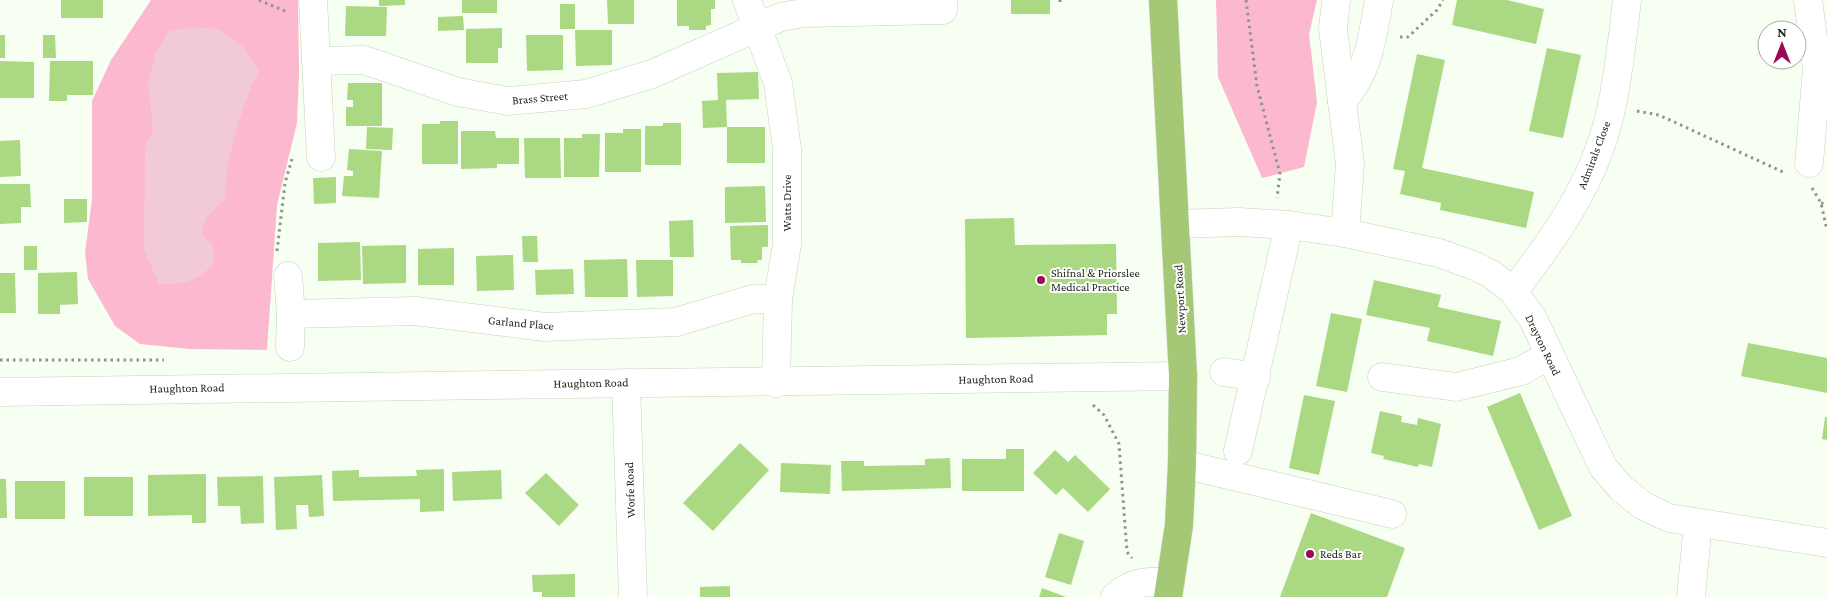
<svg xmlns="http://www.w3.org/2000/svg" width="1827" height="597" font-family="'Crimson Pro',serif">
	<rect width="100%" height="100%" fill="#f7fef2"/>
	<!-- green -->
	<g fill="#fcb8cf">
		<polygon points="151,0 298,0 299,75 297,123 277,205 267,350 189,349 140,344 115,326 88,279 85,252 92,200 92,101 111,60"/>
		<polygon points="1216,0 1317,0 1309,34 1317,102 1304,167 1262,178 1218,77"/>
	</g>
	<!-- water -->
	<path fill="#f2c9d6" d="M 190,27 L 218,29 L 244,47 L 259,71 C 243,101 223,166 226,199 L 206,218 L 202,233 L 213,246 L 214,264 C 195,282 185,284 159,284 L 144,250 L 145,147 L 153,130 L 148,83 L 156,53 L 168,31 Z"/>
	<!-- building -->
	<g fill="#abd883">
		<rect x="61" y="0" width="42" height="18"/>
		<polygon points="379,0 405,0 405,5 379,6"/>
		<rect x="462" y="0" width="35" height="13"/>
		<polygon points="607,0 634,0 634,24 608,24"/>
		<polygon points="677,0 715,0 715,9 711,9 711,25 706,26 706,30 689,30 689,26 677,26"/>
		<rect x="1011" y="0" width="39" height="14"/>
		<polygon points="1457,0 1507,0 1544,9 1536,44 1452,25"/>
		<rect x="560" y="4" width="15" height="25"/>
		<polygon points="346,6 387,7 386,36 345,36"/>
		<polygon points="463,16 464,30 438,31 438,17"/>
		<polygon points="502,28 502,48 498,48 498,63 466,63 466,29"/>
		<polygon points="575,30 612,30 612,65 576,66"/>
		<rect x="0" y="35" width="5" height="23"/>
		<polygon points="43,35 55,35 56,58 43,58"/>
		<polygon points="526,35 563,35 563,70 527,71"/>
		<polygon points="1547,48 1581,55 1563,138 1529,131"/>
		<polygon points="1417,54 1445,60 1422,168 1534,192 1526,228 1440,210 1441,203 1400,194 1405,171 1393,169"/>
		<polygon points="0,61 34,62 34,98 0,98"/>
		<polygon points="50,61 93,61 93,95 67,95 67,101 49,101"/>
		<polygon points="758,72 759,99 726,100 727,127 703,128 702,101 718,100 717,73"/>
		<polygon points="348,83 382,83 382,126 346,126 346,107 353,107 353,100 347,100"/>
		<polygon points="440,121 458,121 458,164 422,164 422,124 440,124"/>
		<polygon points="663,123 681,123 681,165 645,165 645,126 663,126"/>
		<polygon points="367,127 393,128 392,150 366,149"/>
		<rect x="727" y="127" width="38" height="36"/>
		<polygon points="623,129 641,129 641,172 605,172 605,133 623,133"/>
		<polygon points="461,131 495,131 496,138 519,138 519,164 497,164 497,168 461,169"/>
		<polygon points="582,134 600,134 599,177 564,177 564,138 582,138"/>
		<polygon points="524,138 560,138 561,178 525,178"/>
		<polygon points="20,140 21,176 0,177 0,141"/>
		<polygon points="349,149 382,151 379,198 342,196 344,176 353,176 353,171 347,170"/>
		<polygon points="336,177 336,203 314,204 313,178"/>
		<polygon points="0,184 30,184 31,207 21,207 21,223 0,224"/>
		<polygon points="765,186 766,222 725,223 725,187"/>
		<polygon points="64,199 87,199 87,222 64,223"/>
		<polygon points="1014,218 1015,245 1116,244 1117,314 1107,314 1107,335 966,338 965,219"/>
		<polygon points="693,220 694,257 670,257 669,221"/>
		<polygon points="768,225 768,247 762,247 762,260 757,260 758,263 741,263 741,260 731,260 730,226"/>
		<polygon points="522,236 537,236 538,262 523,262"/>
		<polygon points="360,242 361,280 318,281 318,243"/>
		<polygon points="406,245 406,283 363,284 362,246"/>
		<rect x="24" y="246" width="13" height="24"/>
		<polygon points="454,248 454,285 418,285 418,249"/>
		<polygon points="513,255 514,290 477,291 476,256"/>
		<polygon points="627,259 628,297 585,297 584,260"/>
		<polygon points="636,260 673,260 673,296 637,297"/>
		<polygon points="573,269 574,294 536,295 535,270"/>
		<polygon points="77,272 78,304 60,305 60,314 38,314 38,273"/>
		<polygon points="0,273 15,273 16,313 0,313"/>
		<polygon points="1374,280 1441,295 1438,307 1501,321 1493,356 1427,341 1430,328 1366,315"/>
		<polygon points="1331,313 1362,319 1347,392 1316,386"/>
		<polygon points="1748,343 1827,358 1827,393 1741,376"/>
		<polygon points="1520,393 1572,516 1539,530 1487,407"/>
		<polygon points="1304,395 1335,401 1319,475 1289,468"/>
		<polygon points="1380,411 1402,416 1401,422 1417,425 1418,418 1441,424 1432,467 1419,464 1418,467 1383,459 1384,456 1371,453"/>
		<polygon points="1825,417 1827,417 1827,440 1822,439"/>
		<polygon points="740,443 769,470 713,531 683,503"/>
		<polygon points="1006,449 1024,449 1024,491 962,491 962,459 1006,459"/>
		<polygon points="1055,450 1068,462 1075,455 1110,489 1088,512 1063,488 1056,495 1033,473"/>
		<polygon points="950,458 951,488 842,491 841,461 864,461 864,466 925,465 925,459"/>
		<polygon points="781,463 831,465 830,494 780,492"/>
		<polygon points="444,469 444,511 420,512 420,499 333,501 332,471 359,470 359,477 417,476 416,470"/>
		<polygon points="501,470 502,499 453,501 452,472"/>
		<polygon points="546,473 579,505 559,526 525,493"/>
		<polygon points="206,474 206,523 192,523 192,515 148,516 148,475"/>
		<polygon points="322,475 324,516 309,517 308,505 296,505 297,529 276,530 274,477"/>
		<polygon points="263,476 264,523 241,524 240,506 218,506 217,477"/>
		<rect x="84" y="477" width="49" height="39"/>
		<polygon points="0,479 6,479 7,518 0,518"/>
		<rect x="15" y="481" width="50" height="38"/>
		<polygon points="1311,513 1405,548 1387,597 1280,597"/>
		<polygon points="1059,533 1084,541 1071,585 1045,577"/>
		<polygon points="575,574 575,597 542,597 542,592 533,592 532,575"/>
		<polygon points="730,586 730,597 700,597 700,587"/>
		<polygon points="1042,588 1066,597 1039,597"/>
	</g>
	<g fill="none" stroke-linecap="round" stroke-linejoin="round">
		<!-- minor casing -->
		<g stroke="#c4d4b8" stroke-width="29">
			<g id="minor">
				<polyline points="313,0 321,157"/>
				<polyline points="747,0 778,83 787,149 787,244 778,299 776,383"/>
				<polyline points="1336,0 1333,29 1342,102"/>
				<polyline points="1808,0 1817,69 1809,163"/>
				<polyline points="316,61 364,60 458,92 508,101 586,94 652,74 781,17 803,13 943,10 943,0"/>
				<polyline points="1176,224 1239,222 1289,225 1345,233 1439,253 1475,266 1491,274 1513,291 1533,319 1603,467 1621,488 1642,505 1669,518 1827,543"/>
				<path d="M 1345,233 L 1350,164 L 1342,102 C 1369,70 1372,40 1379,0"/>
				<polyline points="288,276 291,314 290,347"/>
				<path d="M 1513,291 C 1557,236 1598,176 1612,105 C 1619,71 1623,35 1627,0"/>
				<polyline points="291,314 415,311 545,327 676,322 753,299 778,299"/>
				<polyline points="1224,372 1256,377"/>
				<polyline points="1382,377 1456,387 1521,371 1549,355"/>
				<polyline points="626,383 633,597"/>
				<path d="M 0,392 C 394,384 789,383 1183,376"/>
				<polyline points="1238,451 1289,225"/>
				<polyline points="1182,464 1392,514"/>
				<path d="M 1115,597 C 1131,582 1148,580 1170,583"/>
				<polyline points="1691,597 1698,523"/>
			</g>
		</g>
		<!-- major casing -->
		<g stroke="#dcdddb" stroke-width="29">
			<polyline id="major" points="1163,0 1183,376 1182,464 1179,525 1168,597"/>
		</g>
		<!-- path -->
		<g stroke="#8e9589" stroke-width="3" stroke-dasharray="2.5 4" stroke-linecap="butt">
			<polyline points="259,0 287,12"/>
			<polyline points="1060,0 1060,2"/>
			<polyline points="1246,0 1257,86 1280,174 1277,198"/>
			<polyline points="1400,37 1408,37 1437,10 1443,0"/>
			<polyline points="1637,111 1659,115 1783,172"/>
			<polyline points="1812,188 1821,203 1827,230"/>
			<polyline points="1821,203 1827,204"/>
			<polyline points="277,251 285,183 292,159"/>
			<polyline points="0,360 164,360"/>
			<polyline points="1093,405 1104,415 1119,444 1127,552 1132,558"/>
		</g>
		<!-- minor -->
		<use href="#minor" stroke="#fff" stroke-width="28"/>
		<!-- major -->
		<use href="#major" stroke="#a4c876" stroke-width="28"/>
	</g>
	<!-- markers -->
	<g fill="#9b0857" stroke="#fff" stroke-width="2">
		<circle cx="1041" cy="280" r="5"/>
		<circle cx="1310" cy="554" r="5"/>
	</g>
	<g text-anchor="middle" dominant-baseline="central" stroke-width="4" stroke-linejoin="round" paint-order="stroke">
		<!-- street labels -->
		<g font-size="12" fill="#242a1f" stroke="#fff">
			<text transform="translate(540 98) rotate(-5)">Brass Street</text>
			<text transform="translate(1594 155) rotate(-69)">Admirals Close</text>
			<text transform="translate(787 203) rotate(-90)">Watts Drive</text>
			<text transform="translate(1180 299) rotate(-93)">Newport Road</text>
			<text transform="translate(521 323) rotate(5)">Garland Place</text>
			<text transform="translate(1543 345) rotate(64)">Drayton Road</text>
			<text transform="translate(996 379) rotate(-1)">Haughton Road</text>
			<text transform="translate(591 383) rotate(-1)">Haughton Road</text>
			<text transform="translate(187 388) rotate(-1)">Haughton Road</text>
			<text transform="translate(630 490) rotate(-92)">Worfe Road</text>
		</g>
		<!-- poi labels -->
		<g font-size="12" fill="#242a1f" stroke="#fff" text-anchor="start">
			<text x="1051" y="273">Shifnal &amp; Priorslee<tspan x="1051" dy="14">Medical Practice</tspan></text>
			<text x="1320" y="554">Reds Bar</text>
		</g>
	</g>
	<!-- north arrow -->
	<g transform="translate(1782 45)"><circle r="24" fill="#ffffff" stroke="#a7aaa5"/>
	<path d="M0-4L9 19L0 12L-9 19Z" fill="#9b0857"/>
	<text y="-8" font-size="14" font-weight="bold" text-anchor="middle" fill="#242a1f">N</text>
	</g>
</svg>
